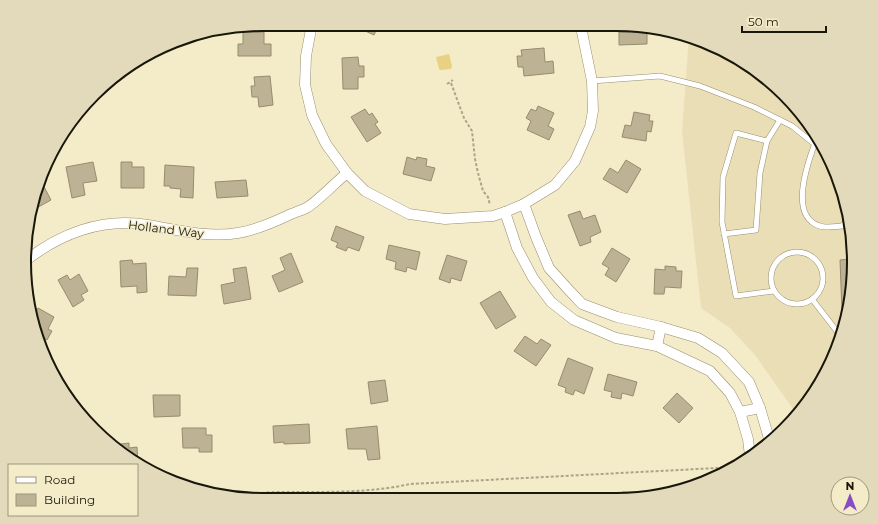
<svg xmlns="http://www.w3.org/2000/svg" width="878" height="524" font-family="Montserrat,sans-serif">
	<rect width="100%" height="100%" fill="#f4ebc9"/>
	<!-- built -->
	<polygon fill="#eadeb6" points="689,36 693,37 748,64 814,130 849,216 849,309 814,394 798,414 795,412 755,355 730,328 701,308 682,131"/>
	<!-- green -->
	<polygon fill="#e8d182" points="449,54 452,66 451,69 441,70 439,69 436,57"/>
	<!-- building -->
	<g fill="#bdb394" stroke="#968c6e">
		<polygon points="350,24 379,24 374,35"/>
		<polygon points="629,25 647,28 647,44 619,45 619,32 629,32"/>
		<polygon points="243,32 264,32 264,44 271,44 271,56 238,56 238,44 243,44"/>
		<polygon points="544,48 545,62 553,61 554,73 524,76 523,67 518,67 517,56 522,56 521,50"/>
		<polygon points="358,57 359,66 364,66 364,77 358,77 358,89 343,89 342,58"/>
		<polygon points="270,76 273,105 259,107 258,97 252,97 251,86 255,86 254,77"/>
		<polygon points="538,106 554,113 548,126 554,129 549,140 527,130 531,121 526,118 531,109 536,111"/>
		<polygon points="365,109 369,115 372,113 378,122 375,124 381,133 367,142 351,117"/>
		<polygon points="634,112 650,115 649,121 653,121 651,132 647,131 646,141 622,137 625,125 631,126"/>
		<polygon points="407,157 416,160 417,157 427,159 426,166 435,168 431,181 403,174"/>
		<polygon points="626,160 641,169 627,193 603,179 610,168 618,173"/>
		<polygon points="93,162 97,181 83,183 85,195 72,198 66,167"/>
		<polygon points="121,162 132,162 132,167 144,167 144,188 121,188"/>
		<polygon points="165,165 194,167 193,198 180,197 181,189 170,188 170,186 164,186"/>
		<polygon points="40,179 51,200 33,210 37,186"/>
		<polygon points="246,180 248,196 217,198 215,182"/>
		<polygon points="580,211 583,219 595,215 601,232 590,237 591,242 580,246 568,215"/>
		<polygon points="336,226 364,237 359,251 348,247 346,251 336,247 338,243 331,240"/>
		<polygon points="389,245 420,252 416,270 407,267 406,272 395,269 396,262 386,259"/>
		<polygon points="612,248 630,259 616,282 605,275 609,268 602,264"/>
		<polygon points="291,253 303,282 279,292 272,276 285,270 280,258"/>
		<polygon points="447,255 467,261 461,281 451,278 450,283 439,279"/>
		<polygon points="849,259 849,309 848,311 842,311 840,260"/>
		<polygon points="132,260 133,264 146,263 147,292 137,293 137,286 121,287 120,261"/>
		<polygon points="665,266 676,267 676,271 682,271 681,288 665,287 664,294 654,294 655,269 665,270"/>
		<polygon points="246,267 251,299 224,304 221,285 235,282 233,269"/>
		<polygon points="187,268 198,268 196,296 168,295 169,276 186,277"/>
		<polygon points="79,274 88,291 81,295 84,300 73,307 58,280 67,275 70,280"/>
		<polygon points="500,291 516,317 496,329 480,303"/>
		<polygon points="38,308 54,317 48,329 52,331 47,340 36,334 33,317"/>
		<polygon points="525,336 537,344 541,339 551,345 536,366 514,351"/>
		<polygon points="568,358 593,368 584,394 575,390 573,395 565,392 566,388 558,385"/>
		<polygon points="608,374 637,382 633,396 622,393 621,399 611,397 612,392 604,390"/>
		<polygon points="385,380 388,401 371,404 368,382"/>
		<polygon points="677,393 693,408 679,423 663,408"/>
		<polygon points="153,395 180,395 180,416 154,417"/>
		<polygon points="309,424 310,443 284,444 284,442 274,443 273,426"/>
		<polygon points="377,426 380,459 368,460 366,449 348,449 346,429"/>
		<polygon points="182,428 206,428 206,435 212,435 212,452 199,452 199,448 183,448"/>
		<polygon points="129,443 129,448 137,447 138,464 130,460 117,448 121,448 121,444"/>
	</g>
	<g fill="none" stroke-linecap="round" stroke-linejoin="round">
		<!-- lane casing -->
		<g stroke="#978e6f" stroke-width="6">
			<g id="lane">
				<polyline points="592,81 660,76 700,86 754,107 792,126 822,150"/>
				<path d="M 815,143 C 808,162 792,207 812,222 C 820,229 832,227 842,226 L 849,218"/>
				<polyline points="724,234 756,230 760,173 767,141"/>
				<circle cx="797" cy="278" r="26"/>
				<polyline points="774,291 736,296 722,222 723,177 736,133 767,141 780,120"/>
				<polyline points="812,299 839,334"/>
			</g>
		</g>
		<!-- street casing -->
		<g stroke="#978e6f" stroke-width="11">
			<g id="street">
				<polyline points="312,24 306,56 305,85 312,115 326,144 347,173 365,191 409,214 445,219 493,216 505,212 524,204 555,185 575,161 590,127 593,111 592,81 582,32 582,24"/>
				<polyline points="524,204 536,237 549,268 567,288 582,304 617,317 661,327 698,338 722,353 749,382 760,408 770,442"/>
				<polyline points="505,212 517,248 533,278 551,302 574,320 616,338 657,346 710,371 730,393 740,412 748,439 750,456"/>
				<path d="M 24,262 C 59,234 102,217 148,225 C 178,230 206,238 238,233 C 256,230 272,223 289,215 C 295,212 303,210 308,207 C 320,199 336,182 347,173"/>
				<polyline points="657,346 661,327"/>
				<polyline points="740,412 760,408"/>
			</g>
		</g>
		<!-- secondary casing -->
		<g stroke="#978e6f" stroke-width="16">
			<polyline id="secondary" points="626,499 634,499"/>
		</g>
		<!-- path -->
		<g stroke="#aba489" stroke-width="2" stroke-dasharray="3 2" stroke-linecap="butt">
			<polyline points="451,83 464,118 472,131 475,159 478,173 483,191 488,197 490,205"/>
			<polyline points="447,84 453,80"/>
			<path d="M 237,498 C 256,491 280,492 301,492 C 337,492 375,492 410,484 L 736,467"/>
		</g>
		<!-- lane -->
		<use href="#lane" stroke="#fff" stroke-width="5"/>
		<!-- street -->
		<use href="#street" stroke="#fff" stroke-width="10"/>
		<!-- secondary -->
		<use href="#secondary" stroke="#fff" stroke-width="15"/>
	</g>
	<g text-anchor="middle" dominant-baseline="central" stroke-width="3" stroke-linejoin="round" paint-order="stroke">
		<!-- street labels -->
		<g font-size="12" fill="#19160a" stroke="#f4ebc9">
			<text transform="translate(166 229) rotate(7)">Holland Way</text>
		</g>
	</g>
	<!-- crop -->
	<path d="M0 0H878V524H0ZM262 31H616A231 231 0 0 1 847 262V262A231 231 0 0 1 616 493H262A231 231 0 0 1 31 262V262A231 231 0 0 1 262 31Z" fill="#e2daba" fill-rule="evenodd"/>
	<path fill="none" stroke="#19160a" stroke-width="2" d="M262 31H616A231 231 0 0 1 847 262V262A231 231 0 0 1 616 493H262A231 231 0 0 1 31 262V262A231 231 0 0 1 262 31Z"/>
	<!-- legend -->
	<rect x="8" y="464" width="130" height="52" fill="#f4ebc9" stroke="#9c967d"/>
	<rect x="16" y="477" width="20" height="6" fill="#ffffff" stroke="#9c967d"/>
	<text x="44" y="484" font-size="12" fill="#19160a">Road</text>
	<rect x="16" y="494" width="20" height="12" fill="#bdb394" stroke="#9c967d"/>
	<text x="44" y="504" font-size="12" fill="#19160a">Building</text>
	<!-- north arrow -->
	<g transform="translate(850 496)"><circle r="19" fill="#f4ebc9" stroke="#9c967d"/>
	<path d="M0-3L7 15L0 10L-7 15Z" fill="#874dc4"/>
	<text y="-6" font-size="11" font-weight="bold" text-anchor="middle" fill="#19160a">N</text>
	</g>
	<!-- scale -->
	<path d="M742 26v6h84v-6" fill="none" stroke="#19160a" stroke-width="2"/>
	<text x="748" y="26" font-size="12" fill="#19160a" stroke="#f4ebc9" stroke-width="3" paint-order="stroke">50 m</text>
</svg>
